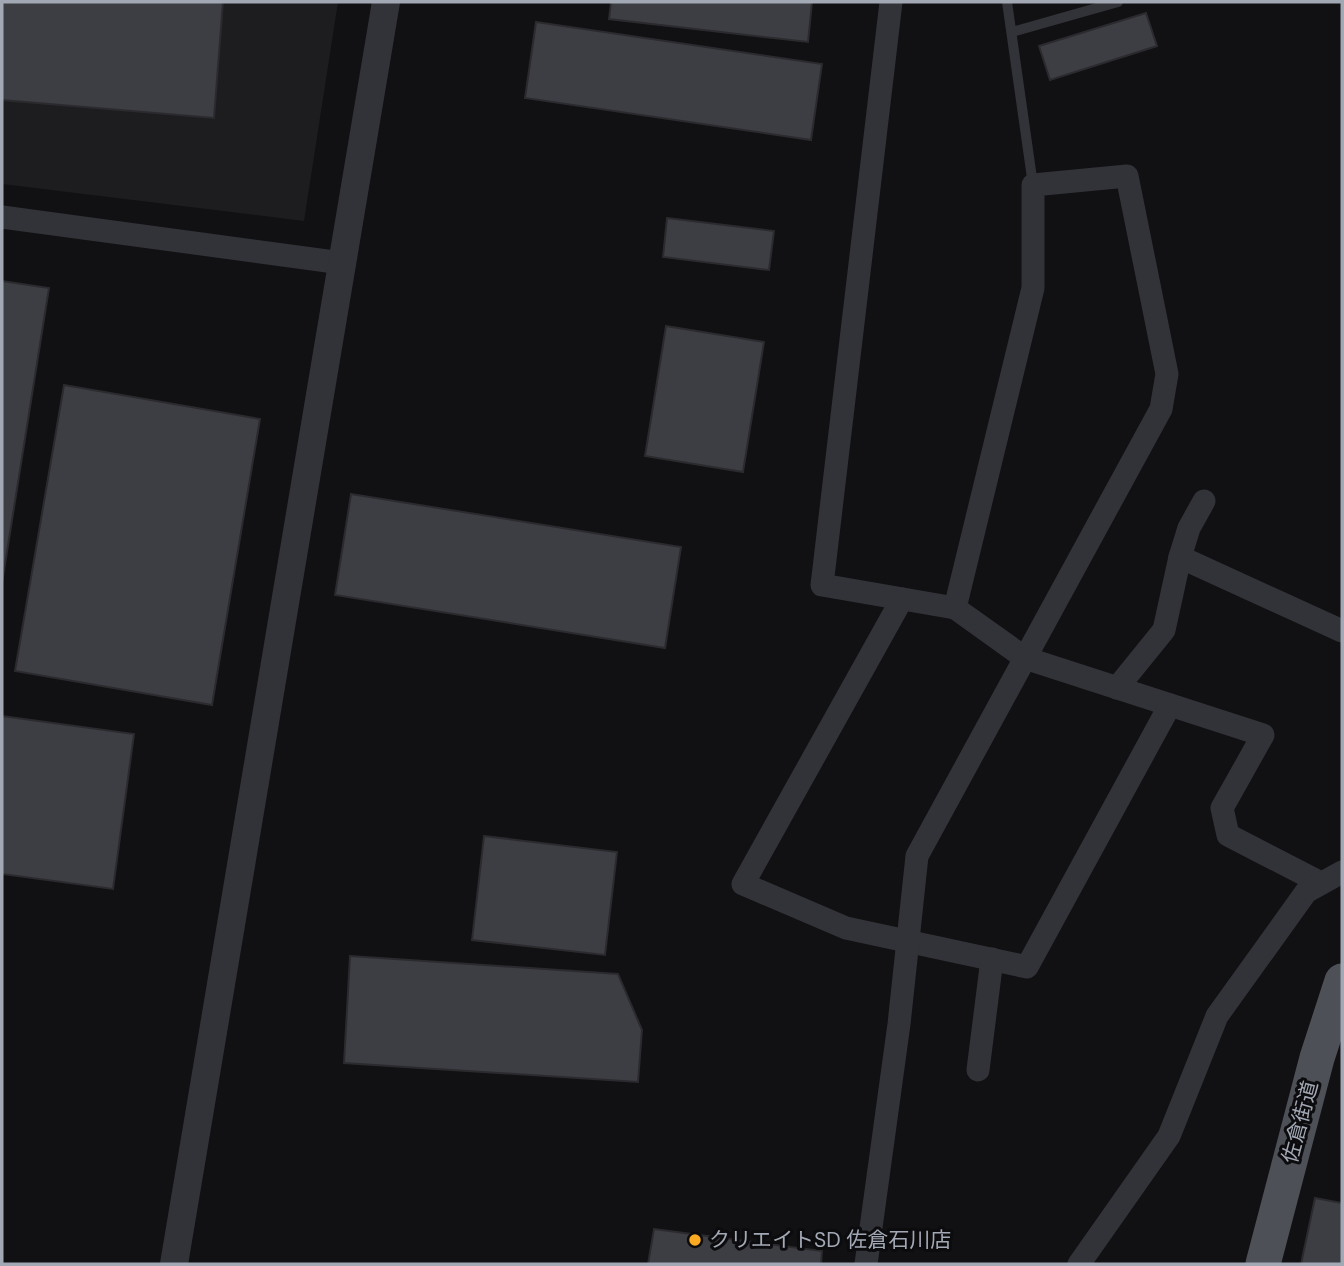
<svg xmlns="http://www.w3.org/2000/svg" width="1344" height="1266" font-family="'DM Sans','Noto Sans JP',sans-serif">
	<rect width="100%" height="100%" fill="#111113"/>
	<!-- built -->
	<polygon fill="#1d1d20" points="2,2 338,2 304,221 2,184"/>
	<!-- building -->
	<g fill="#3d3e43" stroke="#2b2b2f" stroke-width="2">
		<polygon points="2,2 223,2 214,118 2,100"/>
		<polygon points="611,2 812,2 808,42 609,19"/>
		<polygon points="1146,13 1157,46 1050,80 1039,46"/>
		<polygon points="536,22 822,64 811,140 525,98"/>
		<polygon points="667,218 774,231 769,270 663,257"/>
		<polygon points="2,281 49,288 2,583"/>
		<polygon points="666,326 764,342 743,472 645,456"/>
		<polygon points="64,385 260,419 212,705 15,671"/>
		<polygon points="351,494 681,547 665,648 335,595"/>
		<polygon points="2,716 134,734 113,889 2,874"/>
		<polygon points="484,836 617,852 605,955 472,940"/>
		<polygon points="350,956 618,974 642,1030 638,1082 344,1063"/>
		<polygon points="1315,1198 1342,1203 1342,1264 1301,1264"/>
		<polygon points="654,1229 822,1251 821,1264 648,1264"/>
	</g>
	<g fill="none" stroke-linecap="round" stroke-linejoin="round">
		<!-- service -->
		<g stroke="#323338" stroke-width="10">
			<polyline points="1007,2 1033,185"/>
			<polyline points="1012,32 1118,2"/>
		</g>
		<!-- minor -->
		<g stroke="#323338" stroke-width="23">
			<polyline points="891,2 822,585 955,608 1025,658 1263,735 1222,808 1228,835 1321,883"/>
			<polyline points="2,217 342,263"/>
			<polyline points="1180,557 1342,631"/>
			<polyline points="902,599 743,884 846,928 1027,967 1170,705"/>
			<polyline points="1117,688 1164,630 1180,557 1189,528 1204,501"/>
			<polyline points="978,1070 992,959"/>
			<polyline points="866,1264 899,1024 917,856 1161,409 1167,374 1127,176 1033,185 1033,288 955,608"/>
			<polyline points="1079,1264 1169,1136 1217,1016 1306,892 1342,872"/>
		</g>
		<!-- tertiary -->
		<polyline stroke="#323338" stroke-width="28" points="174,1264 386,2"/>
		<!-- primary -->
		<polyline stroke="#4e5057" stroke-width="35" points="1263,1264 1317,1058 1342,981"/>
	</g>
	<!-- markers -->
	<circle fill="#fbab21" stroke="#0c0c0e" stroke-width="2.5" cx="695" cy="1240" r="7"/>
	<g text-anchor="middle" dominant-baseline="central" stroke-width="6" stroke-linejoin="round" paint-order="stroke">
		<!-- street labels -->
		<g font-size="21" fill="#a2a8b4" stroke="#0c0c0e">
			<text transform="translate(1300 1122) rotate(-75)">佐倉街道</text>
		</g>
		<!-- poi labels -->
		<g font-size="21" fill="#a2a8b4" stroke="#0c0c0e" text-anchor="start">
			<text x="709" y="1240">クリエイトSD 佐倉石川店</text>
		</g>
	</g>
	<!-- border -->
	<rect width="1344" height="1266" fill="none" stroke="#a2a8b4" stroke-width="7"/>
</svg>
